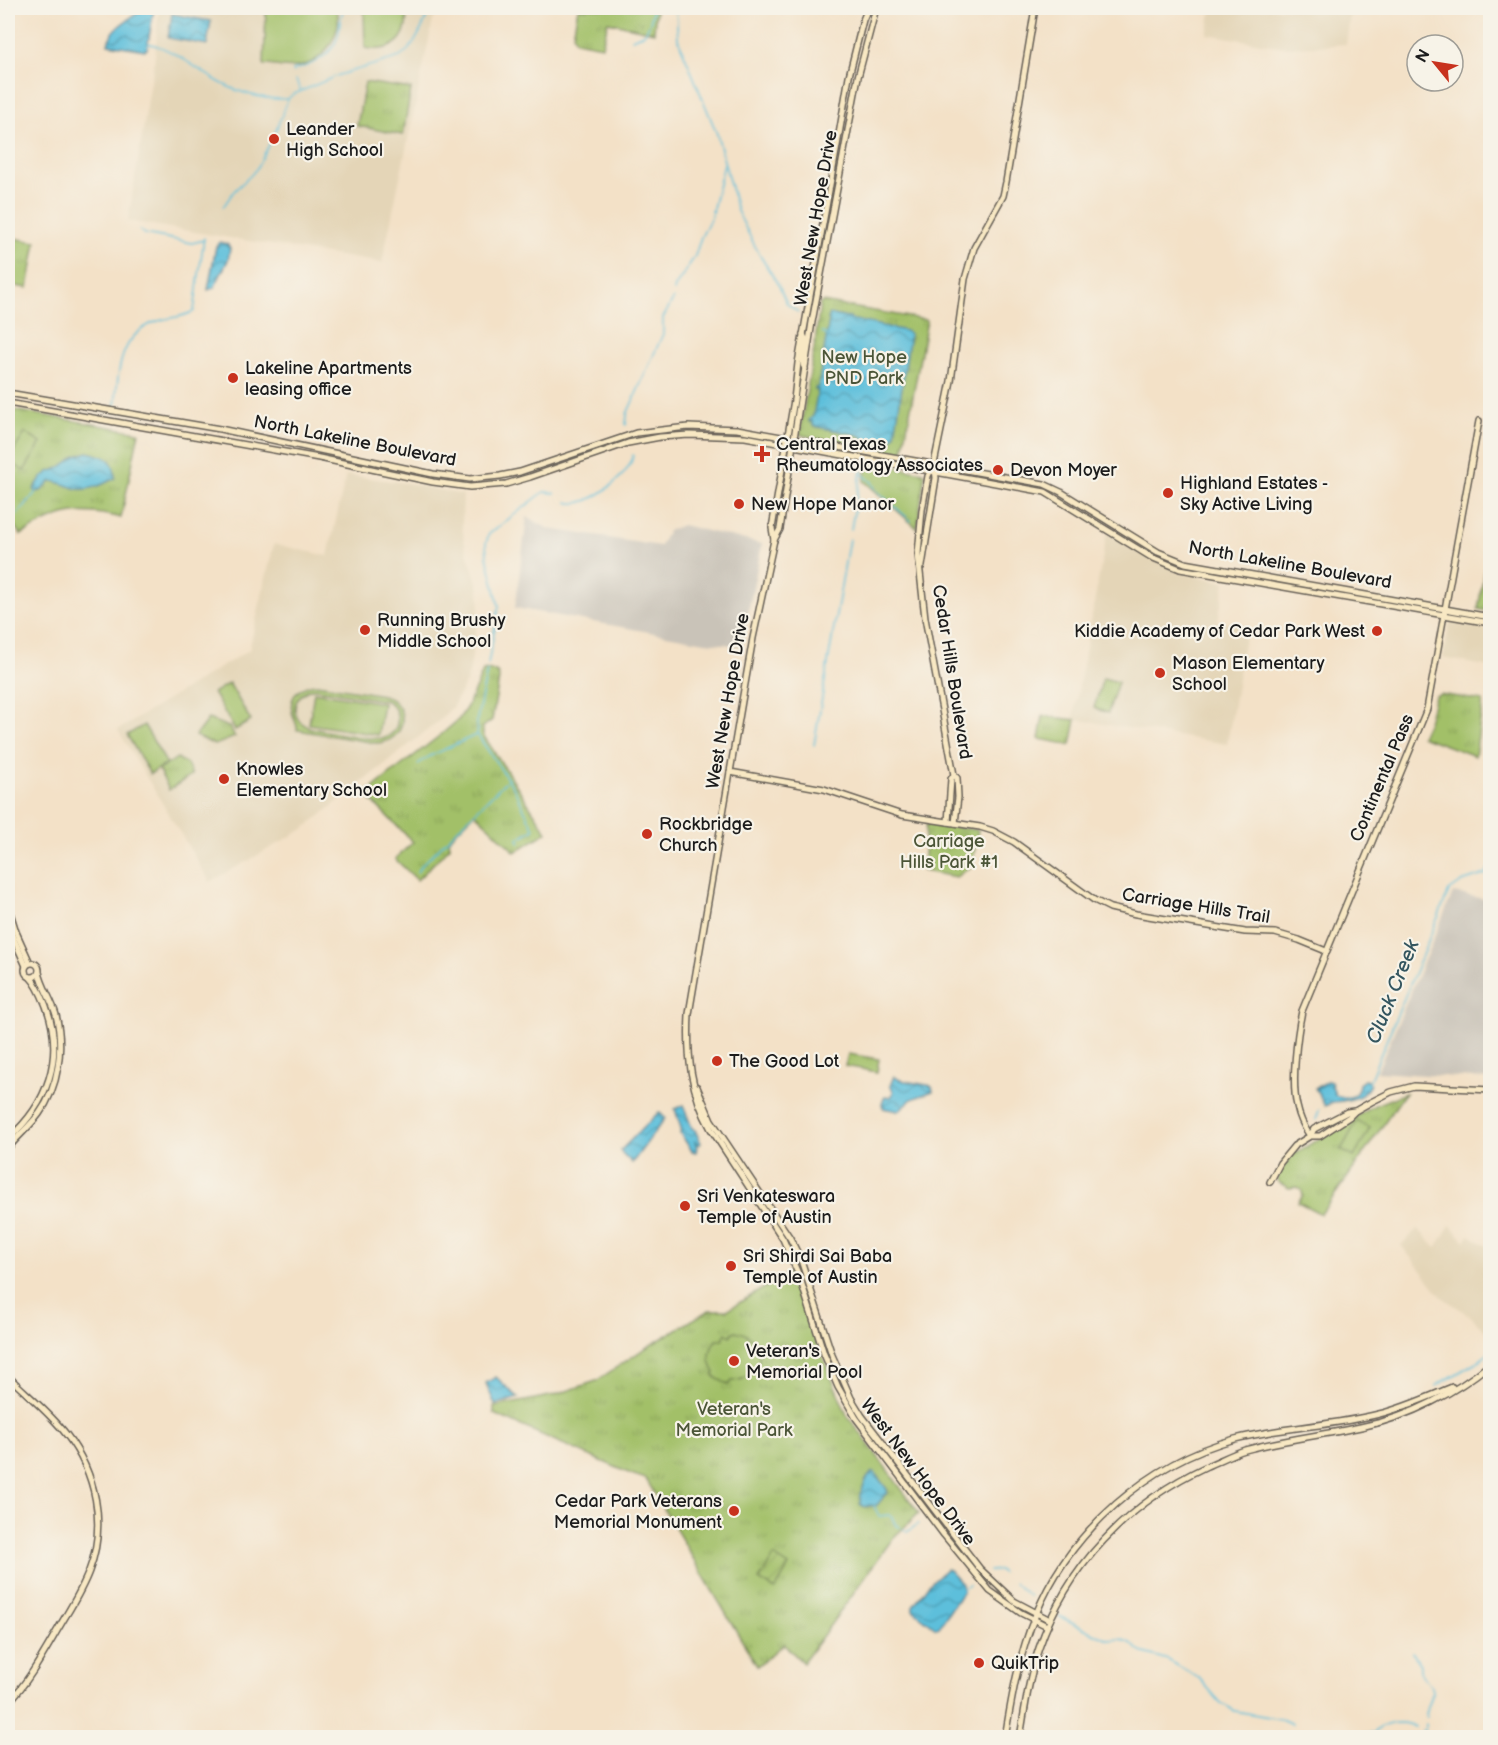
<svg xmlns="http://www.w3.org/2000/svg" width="1498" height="1745" font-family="'Balsamiq Sans',sans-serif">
	<defs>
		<pattern id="grass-tufts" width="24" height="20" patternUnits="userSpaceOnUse" patternTransform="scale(1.5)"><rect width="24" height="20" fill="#a2c068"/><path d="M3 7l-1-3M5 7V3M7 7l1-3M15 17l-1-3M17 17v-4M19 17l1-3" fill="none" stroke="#8ba45a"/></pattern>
		<pattern id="garden-furrows" width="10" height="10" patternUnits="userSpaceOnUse" patternTransform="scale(1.5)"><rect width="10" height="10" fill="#a2c068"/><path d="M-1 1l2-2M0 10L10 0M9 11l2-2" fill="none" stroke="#8ba45a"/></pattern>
		<pattern id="water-waves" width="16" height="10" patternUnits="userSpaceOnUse" patternTransform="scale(1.5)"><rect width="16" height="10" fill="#5dbfdb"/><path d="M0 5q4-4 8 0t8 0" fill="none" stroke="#4c9ab1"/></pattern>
	</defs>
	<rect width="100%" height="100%" fill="#f7f3e8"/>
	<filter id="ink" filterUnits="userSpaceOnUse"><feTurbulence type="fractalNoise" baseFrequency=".0167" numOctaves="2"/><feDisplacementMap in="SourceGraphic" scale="12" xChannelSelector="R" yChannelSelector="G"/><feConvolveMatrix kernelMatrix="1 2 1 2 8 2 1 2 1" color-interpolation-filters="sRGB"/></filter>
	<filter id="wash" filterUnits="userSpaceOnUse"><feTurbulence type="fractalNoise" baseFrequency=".008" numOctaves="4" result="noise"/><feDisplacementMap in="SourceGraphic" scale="24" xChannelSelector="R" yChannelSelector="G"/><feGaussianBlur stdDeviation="1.35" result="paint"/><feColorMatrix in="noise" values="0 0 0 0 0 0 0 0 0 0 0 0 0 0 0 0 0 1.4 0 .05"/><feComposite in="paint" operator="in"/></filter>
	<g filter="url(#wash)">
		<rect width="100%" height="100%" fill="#f3e1c7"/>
		<!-- built -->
		<g fill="#e4d5b7">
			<polygon points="159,8 441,8 433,20 382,263 128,221 155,57"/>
			<polygon points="1212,8 1351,8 1346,44 1317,46 1284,47 1207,34"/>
			<polygon points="346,475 413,484 463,495 462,525 465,546 478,585 480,601 470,669 466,682 453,706 440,720 302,830 210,882 118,730 249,650 274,544 328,556"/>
			<polygon points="1107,533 1178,572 1225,582 1218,621 1247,626 1227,744 1073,719"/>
			<polygon points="1450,620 1490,627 1490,667 1443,658"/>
			<polygon points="1450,1225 1465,1241 1469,1235 1490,1248 1490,1336 1472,1317 1442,1297 1401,1245 1418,1229 1436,1248"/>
		</g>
		<!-- industrial -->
		<g fill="#c9c3b8">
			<polygon points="527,517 549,529 660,546 668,531 682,525 762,544 741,646 705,642 515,608"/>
			<polygon points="1453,893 1490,900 1490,1079 1377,1072"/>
		</g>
		<!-- grass -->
		<g fill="url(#grass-tufts)" stroke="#5f6e42" stroke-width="1.5">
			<polygon points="578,8 656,8 654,32 608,22 602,46 576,41 573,35"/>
			<polygon points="365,82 411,89 403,135 357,126"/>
			<polygon points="8,237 36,242 28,288 8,285"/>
			<polygon points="822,302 927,320 902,456 801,435 800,432 815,343 820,304"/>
			<path d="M 8,409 L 139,432 L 121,518 C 77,507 60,512 21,535 L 8,518 Z"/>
			<polygon points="867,462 923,472 925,474 917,528 864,481"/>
			<polygon points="1489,543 1490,543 1490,612 1478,609"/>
			<path d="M 486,670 C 494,671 499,671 499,679 L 492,720 L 483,727 L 483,735 L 547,832 L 515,852 L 475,813 L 448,840 L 450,847 L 417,880 L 395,859 L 413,842 L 365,794 L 443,733 L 459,719 L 468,705 L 483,671 Z"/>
			<polygon points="1440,694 1483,701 1475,756 1421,736 1428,721 1435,696"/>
			<polygon points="1043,716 1076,720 1071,745 1039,739"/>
			<polygon points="208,719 229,727 235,737 215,745 195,736"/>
			<polygon points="177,758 187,764 192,775 169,790 159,770"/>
			<polygon points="928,824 978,830 972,866 956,877 923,871 926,825"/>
			<polygon points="848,1054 879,1059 877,1072 845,1066"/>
			<path d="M 1405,1093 L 1349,1175 L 1321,1214 L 1298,1202 L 1303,1195 L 1301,1189 L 1296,1187 L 1289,1188 L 1278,1182 C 1276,1172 1286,1162 1292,1155 L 1375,1105 Z"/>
			<polygon points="794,1270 817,1343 847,1415 919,1513 893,1538 803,1663 784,1644 757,1666 646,1479 631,1474 494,1414 494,1407 555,1395 596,1381 644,1349 709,1310 727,1310"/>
		</g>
		<!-- garden -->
		<polygon fill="url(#garden-furrows)" stroke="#5f6e42" stroke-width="1.5" points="774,1556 789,1566 775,1590 759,1580"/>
		<!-- pitch -->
		<g fill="#a2c068" stroke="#5f6e42" stroke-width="1.5" fill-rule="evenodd">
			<path d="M 266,8 L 337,8 C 343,34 324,63 297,67 C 286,69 275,65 264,65 Z"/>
			<path d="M 367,8 L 404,8 C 407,14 407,19 406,26 C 402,46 384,52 365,48 L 364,11 Z"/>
			<polygon points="25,433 41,443 24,471 8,460"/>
			<polygon points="1103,678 1118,682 1108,713 1094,708"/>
			<polygon points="229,683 251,721 235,730 213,693"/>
			<path d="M 317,684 L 383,695 C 412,705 407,742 376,743 L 297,730 C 298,724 293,719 292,712 C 288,695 302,685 317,684 ZM 310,689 L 316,689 L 387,701 C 400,709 402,729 387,737 C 377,742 325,731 311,728 C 290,720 290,699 310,689 Z"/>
			<polygon points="314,692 383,703 378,735 309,724"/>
			<polygon points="144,725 167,764 150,774 127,735"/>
			<polygon points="1357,1121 1370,1128 1354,1157 1341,1150"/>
			<path d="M 736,1331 C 769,1338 766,1379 732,1381 L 729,1385 L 716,1378 L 714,1375 L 715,1373 C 708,1361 708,1352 716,1340 L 722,1340 L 726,1333 L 730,1336 L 733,1332 Z"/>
		</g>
		<!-- water -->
		<g fill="url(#water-waves)" stroke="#3c6e7c" stroke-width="1.5">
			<path d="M 146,8 L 154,8 L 147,49 L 145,50 L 108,44 C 111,27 131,18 146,8 Z"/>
			<polygon points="172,14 211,21 207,45 168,38"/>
			<polygon points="220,242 227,244 230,248 228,260 214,288 208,290 216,246"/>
			<polygon points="830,314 847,318 850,317 850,319 906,331 910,334 895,435 893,438 871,439 868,441 865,441 864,438 859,435 813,426 812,421 809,422 809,420 813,416 818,390 815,390 815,388 818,387 829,320 828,319"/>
			<path d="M 88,452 C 105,457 115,457 115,478 C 102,485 89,492 74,488 C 65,485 60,482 51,481 L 41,491 L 36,492 L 34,489 L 41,478 L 49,472 L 59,468 L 76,456 Z"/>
			<polygon points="894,1076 900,1080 932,1086 933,1091 912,1099 898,1111 883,1108 882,1104 885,1096 891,1097 893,1094 893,1090 890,1086"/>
			<path d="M 1364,1080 L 1368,1081 L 1370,1084 C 1361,1105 1340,1097 1325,1106 L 1315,1088 L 1328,1081 L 1331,1082 L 1335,1095 C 1346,1100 1358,1098 1359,1084 Z"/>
			<polygon points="683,1105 692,1128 695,1130 701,1143 699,1145 695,1142 697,1147 696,1152 692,1151 680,1133 681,1128 675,1109"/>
			<polygon points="659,1112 665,1118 632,1163 620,1151"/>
			<polygon points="496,1377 518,1398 495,1405 486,1383"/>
			<path d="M 872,1472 L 874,1472 L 887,1489 L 887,1493 L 877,1505 L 864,1507 L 860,1504 C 860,1492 864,1481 872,1472 Z"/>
			<polygon points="946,1569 949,1570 962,1584 963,1591 939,1627 936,1628 913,1610 913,1606 928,1585"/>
		</g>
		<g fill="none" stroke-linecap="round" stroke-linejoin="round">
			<!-- stream -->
			<g stroke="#5dbfdb" stroke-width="1.5">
				<polyline points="676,8 678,39 717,134 737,211 759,254 779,286 787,304 798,312"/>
				<polyline points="632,39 645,33 650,23 653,8"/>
				<path d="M 148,43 C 173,49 192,66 214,79 C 235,92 262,100 287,99"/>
				<path d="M 294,72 L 293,70 C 312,66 332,56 338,36 C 340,27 340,17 344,8"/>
				<polyline points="296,80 300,90"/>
				<path d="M 223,207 L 234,191 L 251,175 L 257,168 L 275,133 L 288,99 L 292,95 L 339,75 L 400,57 C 417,45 422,26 431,8"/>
				<polyline points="139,230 145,234 192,243 204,240"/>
				<polyline points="674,291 675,287 695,256 701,237 710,220 724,164"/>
				<polyline points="822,332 827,336"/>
				<path d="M 115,406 C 119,370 118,335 158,321 C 170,317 183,318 194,311 L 204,238"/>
				<polyline points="626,425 627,414 663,334 663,318 674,298"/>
				<polyline points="861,473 872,482 875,489 911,521"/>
				<path d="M 567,502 C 585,509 622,481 630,464 C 632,461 632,458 633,455"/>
				<polyline points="8,522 23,508 36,492"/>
				<polyline points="851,529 862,467"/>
				<polyline points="488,664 499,606 487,556 486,543 489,534 544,492 555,493"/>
				<polyline points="477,734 513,787 534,829 518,839 520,843"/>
				<polyline points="477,734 477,719 487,671"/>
				<polyline points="814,745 849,539"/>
				<polyline points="418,764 430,756 476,735"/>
				<polyline points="417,872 420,867 506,781"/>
				<polyline points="1369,1082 1449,891 1462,882 1486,874 1490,866"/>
				<polyline points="1316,1120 1319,1110"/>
				<polyline points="1436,1386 1483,1358 1490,1351"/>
				<polyline points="874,1506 879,1516 890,1515 896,1525 900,1527"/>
				<polyline points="903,1529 907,1532 918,1524"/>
				<polyline points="989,1571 999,1570 1002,1573"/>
				<polyline points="1014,1583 1029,1596"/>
				<polyline points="963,1589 969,1585"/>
				<polyline points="1059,1616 1108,1640 1121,1639 1130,1643 1141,1652 1168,1660 1199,1678 1221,1703 1235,1711 1281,1719 1292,1724"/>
				<path d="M 1413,1653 L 1420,1665 C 1418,1677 1427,1678 1431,1687 C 1435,1696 1426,1707 1426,1717"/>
				<polyline points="1422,1730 1434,1738"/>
				<polyline points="1425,1732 1425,1724"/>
				<polyline points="1329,1736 1373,1733"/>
				<path d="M 1372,1738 C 1377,1722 1403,1720 1415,1727"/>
			</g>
		</g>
	</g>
	<g filter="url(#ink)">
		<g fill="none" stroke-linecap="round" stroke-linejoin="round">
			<!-- secondary casing -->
			<g stroke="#676158" stroke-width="8">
				<g id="secondary">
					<path d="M 876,8 L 858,77 L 812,322 L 780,529 L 774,540 L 753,638 L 742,701 L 689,1014 C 687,1055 690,1092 711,1129 L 783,1239 L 800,1278 L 824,1354 L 838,1387 L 856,1418 L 944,1535 L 990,1591 L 1021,1613 L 1047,1626"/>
					<path d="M 803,334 C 810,345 798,358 805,369"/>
					<polyline points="8,393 220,429 433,474 470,479 500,476 520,472 636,433 688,427 737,429 1044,484 1061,492 1158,552 1185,563 1490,617"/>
					<polyline points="8,403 319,458 433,482 470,487 506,484 530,477 628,443 660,437 689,435 745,437 1045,492 1151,557 1180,569 1490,623"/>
					<polyline points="774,540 772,528 794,400 798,363 837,146 849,76 863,20 868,8"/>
					<polyline points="922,566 936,478 935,468"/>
					<polyline points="730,772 824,789 902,815 980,827 993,831 1014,842 1094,900 1110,908 1136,914 1245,932 1275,933 1299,940 1326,951"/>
					<polyline points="8,782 8,828"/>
					<polyline points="948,822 951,779 954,775"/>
					<polyline points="955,823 958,797 957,778 954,775 925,618 918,554 922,510 928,476 934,464 951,381 965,279 974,248 1003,196 1006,182 1035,8"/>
					<polyline points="8,906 16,932 30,963"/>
					<polyline points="8,926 26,966"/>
					<circle cx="32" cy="970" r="7"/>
					<polyline points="697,1087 711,1120 790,1238 801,1260 832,1355 851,1398 862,1416 980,1569 1014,1601 1050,1620"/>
					<path d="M 1310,1136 C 1304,1127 1299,1116 1297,1106 C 1291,1082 1297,1035 1302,1011 L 1427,709 L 1479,421"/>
					<polyline points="1310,1136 1320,1136 1349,1117 1355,1111 1371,1102 1391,1092 1414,1086 1490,1090"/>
					<path d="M 8,1139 C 48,1104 65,1057 46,1006 C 42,996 38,985 30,977"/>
					<path d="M 8,1148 C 18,1136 30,1126 39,1114 C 59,1087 64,1047 56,1015 C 52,1000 42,987 39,972"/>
					<polyline points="1270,1182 1280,1163 1294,1146 1310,1136 1314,1129 1347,1112 1354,1111"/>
					<path d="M 8,1376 C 27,1395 49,1412 66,1434 C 96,1473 107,1524 89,1571 C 82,1590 71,1607 61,1624 C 45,1651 30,1680 8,1703"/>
					<path d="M 1005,1738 C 1012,1695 1019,1654 1036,1614 C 1070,1531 1149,1462 1235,1439 C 1283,1427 1332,1426 1379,1414 C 1404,1408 1428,1397 1452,1387"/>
					<path d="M 1020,1738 C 1025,1707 1029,1677 1039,1648 C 1067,1566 1128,1503 1207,1466 C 1219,1461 1232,1454 1245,1450 C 1284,1439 1325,1435 1365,1426 C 1409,1417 1457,1392 1490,1364"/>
				</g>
			</g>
			<!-- secondary -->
			<use href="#secondary" stroke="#f8e8c3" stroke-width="5"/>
		</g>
	</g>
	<!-- markers -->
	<g fill="#c8321e" stroke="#f7f3e8" stroke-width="2">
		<circle cx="274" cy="139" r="6"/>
		<circle cx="233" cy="378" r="6"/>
		<path d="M759 445h6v6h6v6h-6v6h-6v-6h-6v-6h6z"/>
		<circle cx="998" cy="470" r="6"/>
		<circle cx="1168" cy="493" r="6"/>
		<circle cx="739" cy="504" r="6"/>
		<circle cx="365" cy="630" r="6"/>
		<circle cx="1377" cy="631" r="6"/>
		<circle cx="1160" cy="673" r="6"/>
		<circle cx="224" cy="779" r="6"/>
		<circle cx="647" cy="834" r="6"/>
		<circle cx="717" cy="1061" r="6"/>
		<circle cx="685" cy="1206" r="6"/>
		<circle cx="731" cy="1266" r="6"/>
		<circle cx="734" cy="1361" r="6"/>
		<circle cx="734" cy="1511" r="6"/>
		<circle cx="979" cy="1663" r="6"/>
	</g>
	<g text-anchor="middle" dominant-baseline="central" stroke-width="4.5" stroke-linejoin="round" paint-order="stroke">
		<!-- poi labels -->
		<g font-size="18" fill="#1c1c1c" stroke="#f7f3e8" text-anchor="start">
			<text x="286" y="129">Leander<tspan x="286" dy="21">High School</tspan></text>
			<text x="245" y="368">Lakeline Apartments<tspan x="245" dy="21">leasing office</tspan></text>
			<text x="776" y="444">Central Texas<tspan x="776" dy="21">Rheumatology Associates</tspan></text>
			<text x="1010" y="470">Devon Moyer</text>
			<text x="1180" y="483">Highland Estates -<tspan x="1180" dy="21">Sky Active Living</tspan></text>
			<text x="751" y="504">New Hope Manor</text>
			<text x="377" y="620">Running Brushy<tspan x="377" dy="21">Middle School</tspan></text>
			<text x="1365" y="631" text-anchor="end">Kiddie Academy of Cedar Park West</text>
			<text x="1172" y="663">Mason Elementary<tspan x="1172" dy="21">School</tspan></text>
			<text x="236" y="769">Knowles<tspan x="236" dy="21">Elementary School</tspan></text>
			<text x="659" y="824">Rockbridge<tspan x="659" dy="21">Church</tspan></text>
			<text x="729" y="1061">The Good Lot</text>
			<text x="697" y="1196">Sri Venkateswara<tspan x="697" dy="21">Temple of Austin</tspan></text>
			<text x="743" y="1256">Sri Shirdi Sai Baba<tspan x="743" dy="21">Temple of Austin</tspan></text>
			<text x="746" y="1351">Veteran's<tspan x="746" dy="21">Memorial Pool</tspan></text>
			<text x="722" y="1501" text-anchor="end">Cedar Park Veterans<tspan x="722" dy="21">Memorial Monument</tspan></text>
			<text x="991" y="1663">QuikTrip</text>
		</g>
		<!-- street labels -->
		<g font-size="18" fill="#1c1c1c" stroke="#f7f3e8">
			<text transform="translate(816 218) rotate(-80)">West New Hope Drive</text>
			<text transform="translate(355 441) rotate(11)">North Lakeline Boulevard</text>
			<text transform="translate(1290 565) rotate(10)">North Lakeline Boulevard</text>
			<text transform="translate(952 672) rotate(81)">Cedar Hills Boulevard</text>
			<text transform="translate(728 701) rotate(-80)">West New Hope Drive</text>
			<text transform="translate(1382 778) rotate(-67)">Continental Pass</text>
			<text transform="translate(1196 906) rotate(9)">Carriage Hills Trail</text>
			<text transform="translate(918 1472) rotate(53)">West New Hope Drive</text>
		</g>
		<!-- park labels -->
		<g font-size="18" fill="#4b5537" stroke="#f7f3e8">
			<text x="864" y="357">New Hope<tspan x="864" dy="21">PND Park</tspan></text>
			<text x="949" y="841">Carriage<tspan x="949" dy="21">Hills Park #1</tspan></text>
			<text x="734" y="1409">Veteran's<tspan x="734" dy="21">Memorial Park</tspan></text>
		</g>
		<!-- water labels -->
		<g font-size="20" font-style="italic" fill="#33555f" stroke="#f7f3e8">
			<text transform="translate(1393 992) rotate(-68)">Cluck Creek</text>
		</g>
	</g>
	<!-- margin -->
	<rect width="1498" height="1745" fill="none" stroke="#f7f3e8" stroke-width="30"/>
	<!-- north arrow -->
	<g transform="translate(1435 63) rotate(300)"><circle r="28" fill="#f7f3e8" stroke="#9f9d96" stroke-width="1.5"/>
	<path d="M0-4.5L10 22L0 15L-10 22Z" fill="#c8321e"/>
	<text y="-9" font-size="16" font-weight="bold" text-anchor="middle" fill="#1c1c1c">N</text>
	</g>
</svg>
